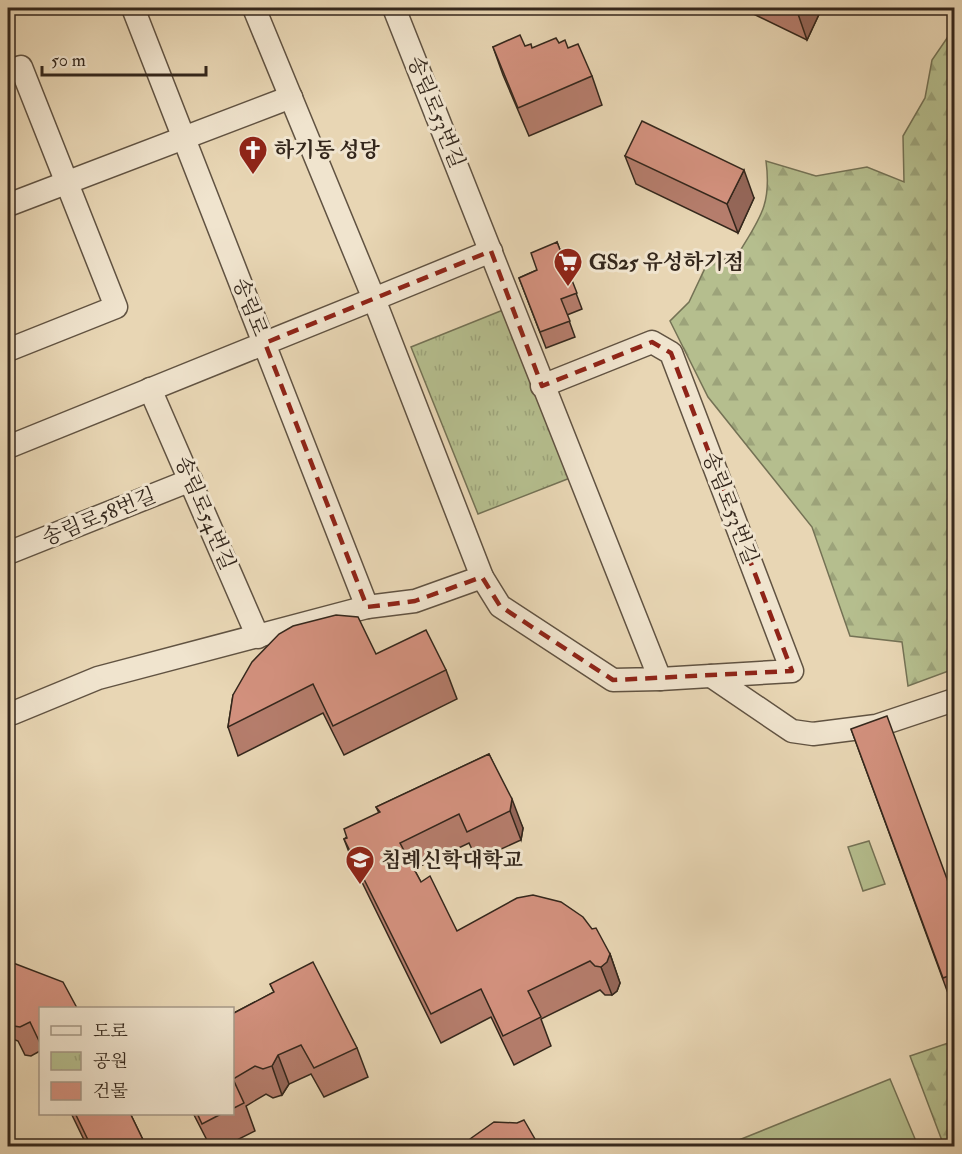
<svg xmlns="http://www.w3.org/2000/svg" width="962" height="1154" font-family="'IM FELL Double Pica','Noto Serif KR',serif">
	<defs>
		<pattern id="forest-firs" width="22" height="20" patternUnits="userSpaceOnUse" patternTransform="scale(1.5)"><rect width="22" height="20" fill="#b5be8e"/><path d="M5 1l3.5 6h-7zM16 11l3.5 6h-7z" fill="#9ca37a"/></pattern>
		<pattern id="park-tufts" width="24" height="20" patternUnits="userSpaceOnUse" patternTransform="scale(1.5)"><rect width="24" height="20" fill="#b5be8e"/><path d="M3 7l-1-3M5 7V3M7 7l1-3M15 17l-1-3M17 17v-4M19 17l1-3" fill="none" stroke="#9ca37a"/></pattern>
	</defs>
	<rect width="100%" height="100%" fill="#e8d6b4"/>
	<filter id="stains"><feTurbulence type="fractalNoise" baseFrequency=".00333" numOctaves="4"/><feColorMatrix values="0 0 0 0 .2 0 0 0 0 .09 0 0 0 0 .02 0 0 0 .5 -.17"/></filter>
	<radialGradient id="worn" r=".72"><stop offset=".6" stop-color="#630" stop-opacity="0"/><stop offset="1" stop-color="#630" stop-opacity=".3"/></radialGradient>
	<!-- grass -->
	<g fill="#b5be8e" stroke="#747255" stroke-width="1.5">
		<polygon points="869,841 885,884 863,891 848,847"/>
		<polygon points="890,1079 918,1146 724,1146"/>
	</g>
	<!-- forest -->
	<g fill="url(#forest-firs)" stroke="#747255" stroke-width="1.5">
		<path d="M 954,28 L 954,669 L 908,686 L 902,642 L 850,636 L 812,527 L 708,397 L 670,321 L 689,302 L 707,264 L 737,256 C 759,219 772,206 766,161 L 816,176 L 867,167 L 904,182 L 903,136 L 925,98 L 932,60 Z"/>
		<polygon points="954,1041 954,1146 944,1146 910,1056"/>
	</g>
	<!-- park -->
	<polygon fill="url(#park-tufts)" stroke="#747255" stroke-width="1.5" points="503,310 570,478 478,514 411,347"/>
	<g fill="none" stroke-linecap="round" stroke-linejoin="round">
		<!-- minor casing -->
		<g stroke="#615342" stroke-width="25">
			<g id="minor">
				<polyline points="133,8 367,607"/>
				<polyline points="8,72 21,67 116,307 8,350"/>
				<polyline points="8,205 291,97"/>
				<polyline points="542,386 652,342 671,353 792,671 660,679"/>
				<polyline points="150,389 258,637"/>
				<polyline points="8,447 374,299 254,8"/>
				<polyline points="8,553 191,480"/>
				<polyline points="482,577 374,299 491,251"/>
				<polyline points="711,676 792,731 813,734 876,726 954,700"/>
				<polyline points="8,712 13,713 98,678 367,607 415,601 482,577 500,606 613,680 660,679 394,8"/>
			</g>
		</g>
		<!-- minor -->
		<use href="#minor" stroke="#f0e4ce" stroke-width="22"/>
	</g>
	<!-- wall -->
	<g fill="#b57d6c" stroke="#34271c" stroke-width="1.5">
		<polygon points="741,8 820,8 821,10 807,40"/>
		<polygon points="559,43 568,48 592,76 602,105 529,136 503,75 493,47 525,46 532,48"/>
		<polygon points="625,156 754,198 738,233 636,184"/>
		<polygon points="557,242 582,309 567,315 575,337 546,348 519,278 537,270"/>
		<polygon points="376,654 446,670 457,699 344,755 323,713 238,756 228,727 233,695"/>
		<polygon points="851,729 954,898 954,1006 953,1007"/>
		<polygon points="489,754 523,828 521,840 477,860 469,843 414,869 421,882 457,931 610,954 620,983 617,991 612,995 605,995 600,990 541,1019 551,1046 514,1065 491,1017 441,1043 355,868 344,839 379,813 376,807"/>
		<polygon points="8,961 40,1008 40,1051 31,1056 25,1055 18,1041 8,1037"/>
		<polygon points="270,984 357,1048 368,1077 324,1097 311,1074 289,1084 282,1095 273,1098 266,1094 246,1106 255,1131 225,1146 210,1146 193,1113 232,1113 232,1014 274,992"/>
		<polygon points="71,1113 130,1113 146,1146 87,1146"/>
	</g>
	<!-- shaded-wall -->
	<g fill="#946658" stroke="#34271c" stroke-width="1.5">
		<polygon points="798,8 820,8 821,10 807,40 797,11"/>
		<polygon points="744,170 754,198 738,233 727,204"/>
		<polygon points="512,799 523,828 521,840 510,811"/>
		<polygon points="610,954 620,983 617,991 612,995 601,967"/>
		<polygon points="278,1055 289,1084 282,1095 272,1066"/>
	</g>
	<!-- building -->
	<g fill="#d3917e" stroke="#34271c" stroke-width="1.5">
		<polygon points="789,8 798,8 797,11"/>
		<polygon points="520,35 525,46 531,44 532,48 556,38 559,43 565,40 568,48 578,44 592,76 518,108 493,47"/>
		<polygon points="642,121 744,170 727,204 625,156"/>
		<polygon points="557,242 577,293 561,299 570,321 540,332 519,278 537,270 531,253"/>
		<polygon points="336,615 358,617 376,654 426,630 446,670 333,726 313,684 228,727 233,695 252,662 279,634 293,626"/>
		<polygon points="887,716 954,898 954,974 943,978 851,729"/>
		<polygon points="489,754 512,799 510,811 467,832 459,814 400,843 421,882 430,876 457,931 517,898 533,895 561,902 583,917 592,929 596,928 610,954 607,962 601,967 595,966 590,961 528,991 541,1017 503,1036 481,989 431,1014 344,839 347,838 344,829 380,812 376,807"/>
		<polygon points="8,961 63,982 77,1008 40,1008 40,1043 30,1022 20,1027 14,1026 8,1013"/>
		<polygon points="313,962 357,1048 314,1068 301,1045 278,1055 272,1066 263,1069 255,1066 233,1079 244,1103 232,1109 232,1014 274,992 270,984"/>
		<polygon points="75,1113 130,1113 146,1146 91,1146"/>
		<polygon points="197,1113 223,1113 202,1124"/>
		<polygon points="524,1120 539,1146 465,1146 470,1139 494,1122 517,1123"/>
	</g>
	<!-- marked area -->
	<path fill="none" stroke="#8f2418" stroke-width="4.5" stroke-dasharray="12 8" stroke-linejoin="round" d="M 491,251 L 542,386 L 652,342 L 671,353 L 792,671 L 613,680 L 500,606 L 482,577 L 415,601 L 367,607 L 265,343 Z"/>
	<!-- icons -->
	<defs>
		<g id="church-pin" transform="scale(1.5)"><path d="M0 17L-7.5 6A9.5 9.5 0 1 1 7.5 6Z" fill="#8f2418" stroke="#f0e4ce"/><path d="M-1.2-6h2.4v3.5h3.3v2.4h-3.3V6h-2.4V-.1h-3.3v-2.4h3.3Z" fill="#fff"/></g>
		<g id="supermarket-pin" transform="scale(1.5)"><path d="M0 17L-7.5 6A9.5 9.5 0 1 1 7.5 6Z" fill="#8f2418" stroke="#f0e4ce"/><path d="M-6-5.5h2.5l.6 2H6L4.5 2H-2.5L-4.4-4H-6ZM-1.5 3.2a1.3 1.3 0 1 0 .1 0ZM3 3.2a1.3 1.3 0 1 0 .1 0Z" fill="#fff"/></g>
		<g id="university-pin" transform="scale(1.5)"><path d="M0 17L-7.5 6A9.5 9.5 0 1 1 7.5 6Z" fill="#8f2418" stroke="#f0e4ce"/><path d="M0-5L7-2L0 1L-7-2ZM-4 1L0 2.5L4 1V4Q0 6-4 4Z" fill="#fff"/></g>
	</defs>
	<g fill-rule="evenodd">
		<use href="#church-pin" x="253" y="150"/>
		<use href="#supermarket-pin" x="568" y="262"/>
		<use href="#university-pin" x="360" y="860"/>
	</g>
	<g text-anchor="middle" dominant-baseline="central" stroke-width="6" stroke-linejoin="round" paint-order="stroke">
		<!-- street labels -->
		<g font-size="21" fill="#34271c" stroke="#f0e4ce">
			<text transform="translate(436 112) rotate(68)">송림로53번길</text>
			<text transform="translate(250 307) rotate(69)">송림로</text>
			<text transform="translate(730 508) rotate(69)">송림로53번길</text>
			<text transform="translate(205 513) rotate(67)">송림로54번길</text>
			<text transform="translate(99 517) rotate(-22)">송림로58번길</text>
		</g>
		<!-- poi labels -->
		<g font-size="21" font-weight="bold" fill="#34271c" stroke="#f0e4ce" text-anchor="start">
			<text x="274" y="150">하기동 성당</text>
			<text x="589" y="262">GS25 유성하기점</text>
			<text x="381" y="860">침례신학대학교</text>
		</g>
	</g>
	<!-- margin -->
	<rect width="962" height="1154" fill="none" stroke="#e8d6b4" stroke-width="30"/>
	<rect x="9" y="9" width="944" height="1136" fill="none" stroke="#34271c" stroke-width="3"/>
	<rect x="15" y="15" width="932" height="1124" fill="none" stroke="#34271c" stroke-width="1.5"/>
	<!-- legend -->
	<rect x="39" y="1007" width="195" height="108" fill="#f0e4ce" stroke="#a59887" stroke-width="1.5"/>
	<rect x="51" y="1026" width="30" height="9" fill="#f0e4ce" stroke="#a59887" stroke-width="1.5"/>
	<text x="93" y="1037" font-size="18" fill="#34271c">도로</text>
	<rect x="51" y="1052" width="30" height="18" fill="url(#park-tufts)" stroke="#a59887" stroke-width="1.5"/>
	<text x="93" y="1067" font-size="18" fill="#34271c">공원</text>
	<rect x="51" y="1082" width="30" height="18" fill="#d3917e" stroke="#a59887" stroke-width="1.5"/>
	<text x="93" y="1097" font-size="18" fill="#34271c">건물</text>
	<!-- scale -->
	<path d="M42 66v9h164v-9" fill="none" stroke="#34271c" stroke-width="3"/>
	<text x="51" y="66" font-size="18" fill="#34271c" stroke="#f0e4ce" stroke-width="4.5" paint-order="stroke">50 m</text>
	<rect width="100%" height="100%" filter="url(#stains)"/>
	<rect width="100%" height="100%" fill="url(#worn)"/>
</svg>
